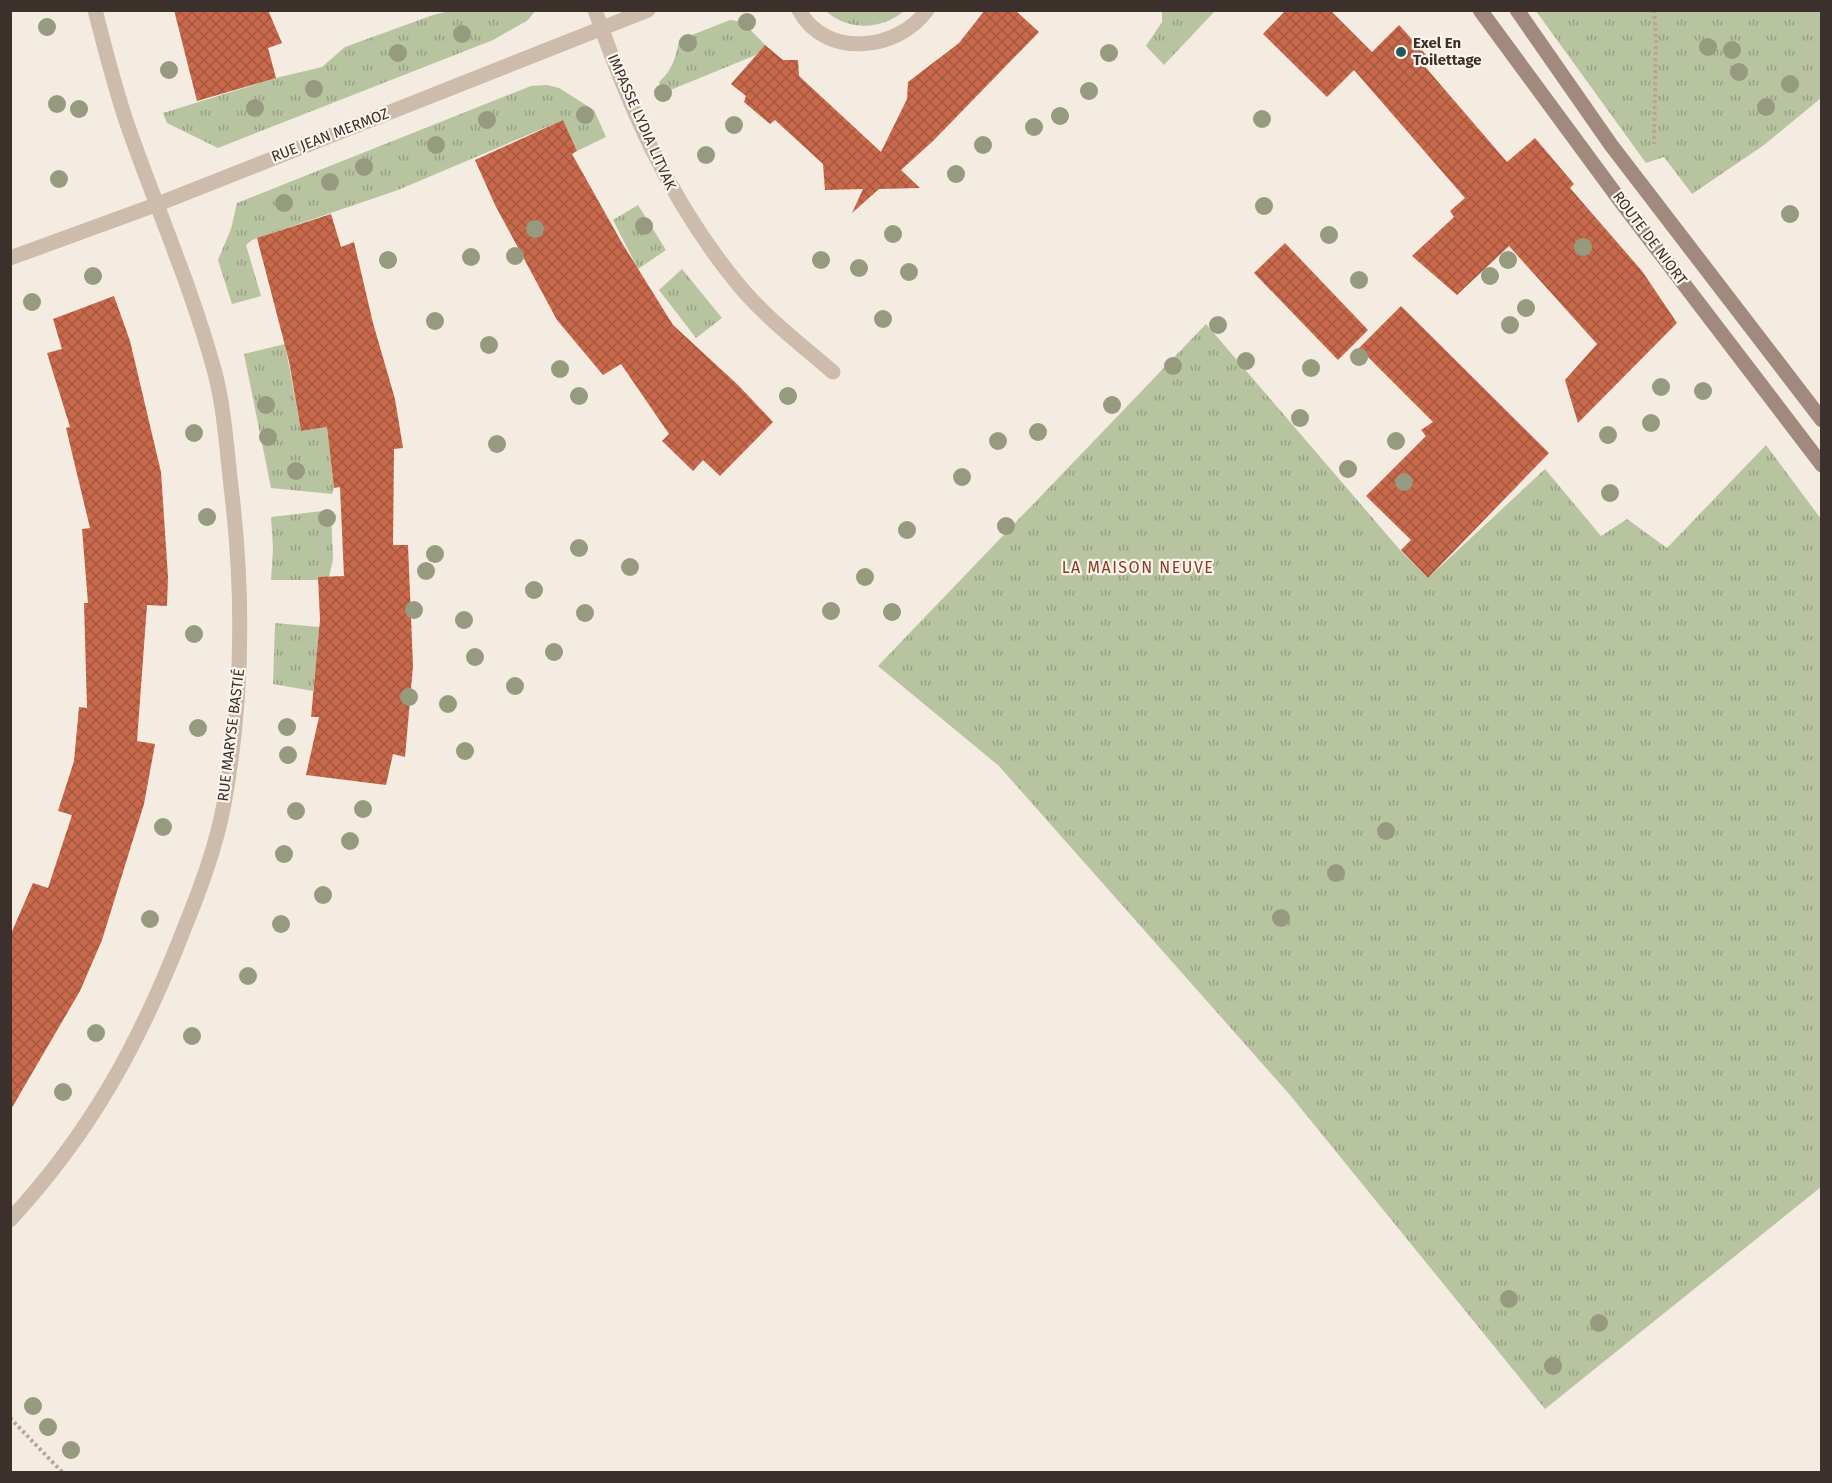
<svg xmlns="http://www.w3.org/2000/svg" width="1832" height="1483" font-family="'Fira Sans',sans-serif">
	<defs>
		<pattern id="grass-tufts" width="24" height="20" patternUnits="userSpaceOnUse" patternTransform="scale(1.5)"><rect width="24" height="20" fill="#b8c4a0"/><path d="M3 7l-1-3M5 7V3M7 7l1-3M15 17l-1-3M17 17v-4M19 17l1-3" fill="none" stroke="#97a083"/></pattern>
		<pattern id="building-cross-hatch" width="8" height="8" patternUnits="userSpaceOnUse" patternTransform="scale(1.5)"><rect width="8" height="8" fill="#c8694b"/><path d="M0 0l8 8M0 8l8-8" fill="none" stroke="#a4573f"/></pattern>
	</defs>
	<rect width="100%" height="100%" fill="#f4ebe1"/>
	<!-- grass -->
	<g fill="url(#grass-tufts)">
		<polygon points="453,10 535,11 528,20 493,40 218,148 167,123 163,113 276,78 322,67 345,47 433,15"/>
		<path d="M 826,11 L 904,11 C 882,30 847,31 826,11 Z"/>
		<polygon points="1162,11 1215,11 1164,65 1146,46 1162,22"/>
		<polygon points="1536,11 1821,11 1821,98 1764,145 1692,194 1664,157 1646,163"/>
		<path d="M 730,20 L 743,22 L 766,46 L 756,55 L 663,93 L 659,82 C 672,70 676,58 679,40 Z"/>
		<polygon points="547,85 559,88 594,110 606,137 577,151 563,120 398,190 252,240 246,245 261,296 232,304 218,260 231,229 237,203 531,86"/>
		<polygon points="638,205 666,250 638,269 613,220"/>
		<polygon points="682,269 722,318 696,338 659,290"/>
		<polygon points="1206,324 1400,550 1428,578 1545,469 1601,536 1627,519 1667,548 1766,445 1821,519 1821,1187 1545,1409 1290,1095 999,766 878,666"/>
		<polygon points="285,344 301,431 327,427 334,488 332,494 271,488 244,354"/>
		<polygon points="331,510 333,560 329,577 318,580 271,580 273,548 271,517"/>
		<polygon points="275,623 341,629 342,657 317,655 313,691 273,684"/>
	</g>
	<!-- building -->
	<g fill="url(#building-cross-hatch)">
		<polygon points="174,10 268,10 282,43 268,48 276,78 197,101"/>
		<polygon points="985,10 1015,10 1039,32 933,141 901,170 920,188 879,189 852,213 863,189 825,190 823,164 775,120 770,124 744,102 746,96 731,84 765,45 783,60 798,60 799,76 881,152 907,99 908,82 959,43"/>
		<polygon points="1286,10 1330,10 1372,52 1399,25 1428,57 1421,62 1507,162 1535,138 1574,184 1570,188 1642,271 1677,323 1578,423 1565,380 1597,344 1509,246 1457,295 1412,256 1454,217 1450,211 1465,198 1354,70 1327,97 1263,34"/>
		<polygon points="563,120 577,151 572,154 622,243 673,325 738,385 773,422 720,476 703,460 693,471 662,441 669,434 621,364 603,375 557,320 495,205 475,160"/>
		<polygon points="331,214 341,247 354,242 373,323 395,399 403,448 394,449 393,545 408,545 413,666 405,757 393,754 386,785 306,775 319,717 311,717 320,620 318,577 344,576 340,487 334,488 327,427 301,431 289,361 257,238"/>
		<polygon points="1285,243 1368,330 1338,360 1254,273"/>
		<polygon points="114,296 130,341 161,472 168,577 167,606 147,605 137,741 155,744 144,804 102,940 80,991 10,1111 10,936 33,883 48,888 72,815 58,811 74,761 79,707 87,708 84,603 88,603 82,529 90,528 66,428 70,427 47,353 62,349 53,319"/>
		<polygon points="1401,306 1549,453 1428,578 1401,550 1411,540 1366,496 1426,436 1421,430 1433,422 1359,348"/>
	</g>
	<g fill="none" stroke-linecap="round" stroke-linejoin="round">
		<!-- path -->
		<g stroke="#b9a596" stroke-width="4" stroke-dasharray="3 3" stroke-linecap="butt">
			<polyline points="1654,10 1656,38 1654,144"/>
			<polyline points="10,1418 62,1472"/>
		</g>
		<!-- street -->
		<g stroke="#cdbbac" stroke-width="15">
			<path d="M 595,10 C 629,107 668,197 733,278 C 761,314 798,342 833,372"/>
			<path d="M 799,10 C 825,59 898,51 927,10"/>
			<polyline points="10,258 158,204 648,10"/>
			<path d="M 10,1220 C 91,1132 139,1044 182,934 C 199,892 216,848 224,804 C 243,701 244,599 232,495 C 227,455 225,411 215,373 C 193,291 159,214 131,135 C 116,94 106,52 95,10"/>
		</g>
		<!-- secondary -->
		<g stroke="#a18a7d" stroke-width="15">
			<polyline points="1480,10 1622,203 1822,465"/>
			<polyline points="1517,10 1611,145 1822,420"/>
		</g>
	</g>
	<!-- trees -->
	<g fill="#969b7f">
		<circle cx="747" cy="22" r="9"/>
		<circle cx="47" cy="27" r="9"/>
		<circle cx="462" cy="34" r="9"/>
		<circle cx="688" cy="43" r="9"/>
		<circle cx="1708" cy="47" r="9"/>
		<circle cx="1732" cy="50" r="9"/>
		<circle cx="398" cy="53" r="9"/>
		<circle cx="1109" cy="53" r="9"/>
		<circle cx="169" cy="70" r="9"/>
		<circle cx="1739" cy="72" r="9"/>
		<circle cx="1790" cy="84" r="9"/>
		<circle cx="314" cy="89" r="9"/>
		<circle cx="1089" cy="91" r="9"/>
		<circle cx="663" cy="93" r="9"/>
		<circle cx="57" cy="104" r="9"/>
		<circle cx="1766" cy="107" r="9"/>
		<circle cx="255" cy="108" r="9"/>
		<circle cx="79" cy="109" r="9"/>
		<circle cx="585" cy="115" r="9"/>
		<circle cx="1060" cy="116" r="9"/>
		<circle cx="1262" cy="119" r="9"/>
		<circle cx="487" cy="120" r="9"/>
		<circle cx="734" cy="125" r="9"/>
		<circle cx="1034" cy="127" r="9"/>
		<circle cx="436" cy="145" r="9"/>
		<circle cx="983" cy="145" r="9"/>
		<circle cx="706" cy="155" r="9"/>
		<circle cx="364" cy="167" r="9"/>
		<circle cx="956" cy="174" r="9"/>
		<circle cx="59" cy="179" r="9"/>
		<circle cx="330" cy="182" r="9"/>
		<circle cx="284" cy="203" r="9"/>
		<circle cx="1264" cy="206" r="9"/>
		<circle cx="1790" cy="214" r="9"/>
		<circle cx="644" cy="226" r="9"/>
		<circle cx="535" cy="229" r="9"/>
		<circle cx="893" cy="234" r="9"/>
		<circle cx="1329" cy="235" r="9"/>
		<circle cx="1583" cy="247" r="9"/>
		<circle cx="515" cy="256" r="9"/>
		<circle cx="471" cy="257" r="9"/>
		<circle cx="388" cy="260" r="9"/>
		<circle cx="821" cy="260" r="9"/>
		<circle cx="1508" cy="260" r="9"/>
		<circle cx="859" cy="268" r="9"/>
		<circle cx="909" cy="272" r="9"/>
		<circle cx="93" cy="276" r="9"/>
		<circle cx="1490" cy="276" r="9"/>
		<circle cx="1359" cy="280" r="9"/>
		<circle cx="32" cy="302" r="9"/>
		<circle cx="1526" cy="308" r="9"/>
		<circle cx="883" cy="319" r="9"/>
		<circle cx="435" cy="321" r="9"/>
		<circle cx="1218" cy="325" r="9"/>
		<circle cx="1510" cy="325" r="9"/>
		<circle cx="489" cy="345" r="9"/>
		<circle cx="1359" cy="357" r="9"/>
		<circle cx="1246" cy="361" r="9"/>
		<circle cx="1173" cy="366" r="9"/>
		<circle cx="1311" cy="368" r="9"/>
		<circle cx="560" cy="369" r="9"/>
		<circle cx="1661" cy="387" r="9"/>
		<circle cx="1703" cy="391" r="9"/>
		<circle cx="579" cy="396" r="9"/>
		<circle cx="788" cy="396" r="9"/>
		<circle cx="266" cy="405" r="9"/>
		<circle cx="1112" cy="405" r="9"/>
		<circle cx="1300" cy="418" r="9"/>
		<circle cx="1651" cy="423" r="9"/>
		<circle cx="1038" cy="432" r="9"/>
		<circle cx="194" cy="433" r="9"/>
		<circle cx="1608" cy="435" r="9"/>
		<circle cx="268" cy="437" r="9"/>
		<circle cx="998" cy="441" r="9"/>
		<circle cx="1396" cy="441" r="9"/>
		<circle cx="497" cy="444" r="9"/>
		<circle cx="1348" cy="469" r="9"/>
		<circle cx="296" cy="471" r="9"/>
		<circle cx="962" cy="477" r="9"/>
		<circle cx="1404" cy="482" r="9"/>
		<circle cx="1610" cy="493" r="9"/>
		<circle cx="207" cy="517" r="9"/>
		<circle cx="327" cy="518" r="9"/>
		<circle cx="1006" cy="526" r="9"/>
		<circle cx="907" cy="530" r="9"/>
		<circle cx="579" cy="548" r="9"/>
		<circle cx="435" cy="554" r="9"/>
		<circle cx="630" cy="567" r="9"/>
		<circle cx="426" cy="571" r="9"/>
		<circle cx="865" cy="577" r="9"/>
		<circle cx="534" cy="590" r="9"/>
		<circle cx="414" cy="610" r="9"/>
		<circle cx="831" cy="611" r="9"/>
		<circle cx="892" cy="612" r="9"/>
		<circle cx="585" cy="613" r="9"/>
		<circle cx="464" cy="620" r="9"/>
		<circle cx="194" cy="634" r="9"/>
		<circle cx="554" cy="652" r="9"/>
		<circle cx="475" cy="657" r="9"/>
		<circle cx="515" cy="686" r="9"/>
		<circle cx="409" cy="697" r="9"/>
		<circle cx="448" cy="704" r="9"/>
		<circle cx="287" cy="727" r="9"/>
		<circle cx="198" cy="728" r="9"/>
		<circle cx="465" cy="751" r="9"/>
		<circle cx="288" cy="755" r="9"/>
		<circle cx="363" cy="809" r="9"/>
		<circle cx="296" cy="811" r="9"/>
		<circle cx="163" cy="827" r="9"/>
		<circle cx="1386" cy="831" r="9"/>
		<circle cx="350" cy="841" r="9"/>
		<circle cx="284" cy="854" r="9"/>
		<circle cx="1336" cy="873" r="9"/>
		<circle cx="323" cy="895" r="9"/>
		<circle cx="1281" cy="918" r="9"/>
		<circle cx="150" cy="919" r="9"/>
		<circle cx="281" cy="924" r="9"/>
		<circle cx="248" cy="976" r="9"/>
		<circle cx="96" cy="1033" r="9"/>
		<circle cx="192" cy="1036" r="9"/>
		<circle cx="63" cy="1092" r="9"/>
		<circle cx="1509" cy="1299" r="9"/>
		<circle cx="1599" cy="1323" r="9"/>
		<circle cx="1553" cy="1366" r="9"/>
		<circle cx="33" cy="1406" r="9"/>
		<circle cx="48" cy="1427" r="9"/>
		<circle cx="71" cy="1450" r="9"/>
	</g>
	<!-- markers -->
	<circle fill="#1f5a5e" stroke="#fbf5ee" stroke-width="2" cx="1401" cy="52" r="6"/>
	<g text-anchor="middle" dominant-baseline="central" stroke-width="4.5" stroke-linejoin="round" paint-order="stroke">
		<!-- poi labels -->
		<g font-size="15" font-weight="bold" fill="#3b302b" stroke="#fbf5ee" text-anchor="start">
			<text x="1413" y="43">Exel En<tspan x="1413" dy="17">Toilettage</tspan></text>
		</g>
		<!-- street labels -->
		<g font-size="15" fill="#3b302b" stroke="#fbf5ee">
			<text transform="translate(642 122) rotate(66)">IMPASSE LYDIA LITVAK</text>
			<text transform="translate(330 135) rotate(-21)">RUE JEAN MERMOZ</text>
			<text transform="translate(1650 238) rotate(53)">ROUTE DE NIORT</text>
			<text transform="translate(231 735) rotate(-83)">RUE MARYSE BASTIÉ</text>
		</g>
		<!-- neighbourhood labels -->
		<g font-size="16" letter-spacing="1.5" fill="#8c3b22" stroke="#fbf5ee">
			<text x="1138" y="567">LA MAISON NEUVE</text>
		</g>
	</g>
	<!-- border -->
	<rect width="1832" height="1483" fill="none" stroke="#3b302b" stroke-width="24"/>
</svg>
